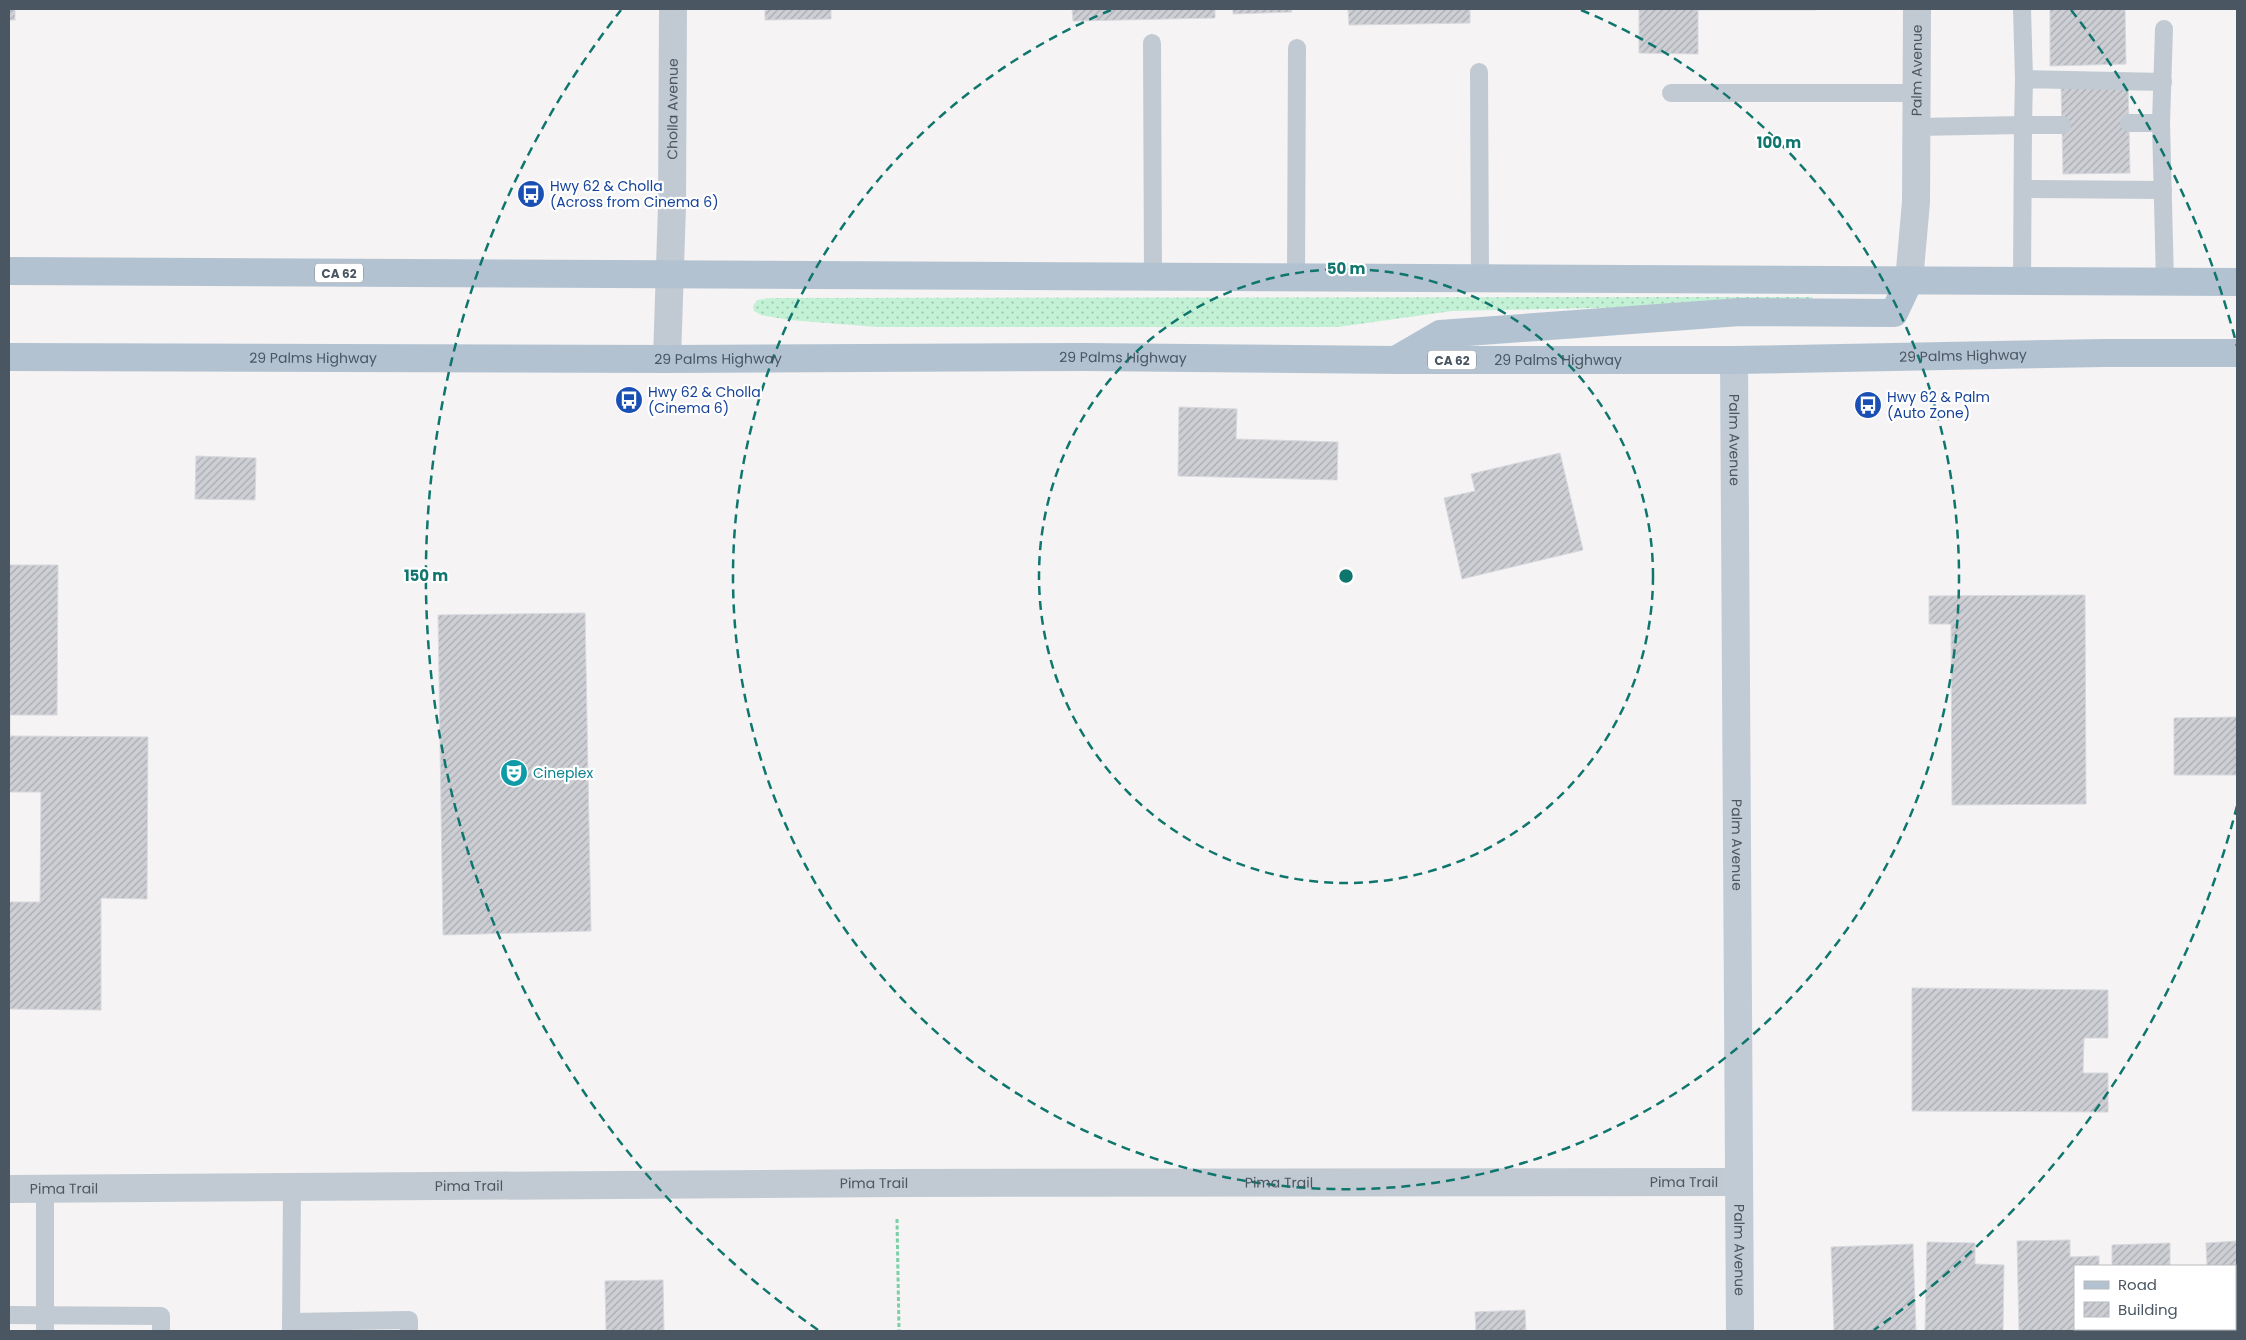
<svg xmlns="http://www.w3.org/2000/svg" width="2246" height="1340" font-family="Poppins,sans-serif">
	<defs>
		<pattern id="grass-dots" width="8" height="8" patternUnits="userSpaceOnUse" patternTransform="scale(1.25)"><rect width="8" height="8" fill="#c3f1d5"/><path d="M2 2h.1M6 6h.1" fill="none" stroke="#a0c6b0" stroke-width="1.8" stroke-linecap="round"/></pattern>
		<pattern id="building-hatch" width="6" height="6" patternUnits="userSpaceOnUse" patternTransform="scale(1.25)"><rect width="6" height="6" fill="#cdcfd5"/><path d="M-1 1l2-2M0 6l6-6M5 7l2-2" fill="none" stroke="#a8abb0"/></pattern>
	</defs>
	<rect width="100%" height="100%" fill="#f5f3f3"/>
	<!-- grass -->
	<polygon fill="url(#grass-dots)" points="1812,297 1814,300 1685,306 1452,311 1338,327 877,327 790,320 761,315 754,311 753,306 757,300 771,298"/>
	<!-- building -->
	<g fill="url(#building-hatch)" stroke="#d7d9de">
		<rect x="9" y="9" width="6" height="11"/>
		<polygon points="765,9 831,9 831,19 765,20"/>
		<polygon points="1072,9 1215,9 1215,18 1073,21"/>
		<polygon points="1233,9 1291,9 1292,12 1233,14"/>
		<polygon points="1348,9 1470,9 1470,23 1349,25"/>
		<polygon points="1639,9 1816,9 1816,10 1698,10 1698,54 1639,53"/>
		<polygon points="2050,9 2125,9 2126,64 2050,66"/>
		<polygon points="2128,85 2130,173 2063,174 2061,86"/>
		<polygon points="1179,407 1237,409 1236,439 1338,442 1337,480 1178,476"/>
		<polygon points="1560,453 1583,550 1462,579 1444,498 1475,491 1471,474"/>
		<polygon points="196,456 256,458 255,500 195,499"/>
		<polygon points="9,565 58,565 57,715 10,715 10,736 148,737 147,899 101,898 101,1010 9,1009 9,902 40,902 41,792 9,792"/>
		<polygon points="2085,595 2086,804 1952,805 1951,624 1929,624 1929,596"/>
		<polygon points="585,613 591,931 443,935 438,615"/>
		<polygon points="2237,717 2237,775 2174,775 2174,718"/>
		<polygon points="1912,988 2108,990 2108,1038 2084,1038 2083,1073 2108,1073 2108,1112 1912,1111"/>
		<polygon points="2070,1240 2070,1257 2099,1256 2099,1266 2075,1266 2075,1329 2100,1329 2100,1331 2019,1331 2017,1241"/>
		<polygon points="2237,1241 2237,1331 2210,1331 2210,1329 2235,1329 2235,1266 2207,1266 2206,1243"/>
		<polygon points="1927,1242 1975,1243 1975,1264 2004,1265 2003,1331 1925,1331"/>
		<polygon points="2170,1243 2170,1266 2112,1266 2112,1245"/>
		<polygon points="1913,1244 1916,1331 1834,1331 1831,1247"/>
		<polygon points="663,1280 664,1331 606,1331 605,1281"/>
		<polygon points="1525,1310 1526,1331 1476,1331 1475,1312"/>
		<rect x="2115" y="1329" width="81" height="2"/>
	</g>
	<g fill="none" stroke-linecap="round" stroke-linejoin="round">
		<!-- path -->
		<polyline stroke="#7ad0a6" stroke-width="3" stroke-dasharray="4 2.5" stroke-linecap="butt" points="897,1219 899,1331"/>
		<!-- lane -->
		<g stroke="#c1cad2" stroke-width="18">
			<polyline points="2022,9 2024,79"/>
			<polyline points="1152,43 1153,277"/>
			<polyline points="1479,72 1480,279"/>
			<polyline points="1671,93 1917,93"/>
			<polyline points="2129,123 2161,123 2165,282"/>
			<polyline points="2161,123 2164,29"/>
			<polyline points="2062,125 2023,125 2024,79 2163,82"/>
			<polyline points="1917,127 2023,125 2022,281"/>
			<polyline points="2023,189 2163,190"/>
			<polyline points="1296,278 1297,48"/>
			<polyline points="45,1188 45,1331"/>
			<polyline points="9,1315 161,1316 161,1331"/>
			<polyline points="291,1322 409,1320 409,1331"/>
			<polyline points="291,1331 292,1186"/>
		</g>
		<!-- street -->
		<g stroke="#c1cad2" stroke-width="28">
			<path id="s1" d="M 1909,281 L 1916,202 L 1917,9"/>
			<path id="s2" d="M 667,359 L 672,206 L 673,9"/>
			<path id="s3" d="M 9,1189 L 897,1183 L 1739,1182"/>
		</g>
		<!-- secondary -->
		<path stroke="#c1cbd6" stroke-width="28" id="s4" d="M 1734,360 L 1740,1331"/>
		<!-- primary -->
		<g stroke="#b3c2d1" stroke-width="28">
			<polyline points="9,271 2237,282"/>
			<path id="s5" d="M 9,357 L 667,359 L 1084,357 L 1396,360 L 1734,360 L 2104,353 L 2237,353"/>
			<polyline points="1397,359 1440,334 1740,312 1894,313 1909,281"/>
		</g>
	</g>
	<!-- distance rings -->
	<g fill="none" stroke="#0f766e" stroke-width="2.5" stroke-dasharray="9 6">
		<circle cx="1346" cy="576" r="307"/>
		<path d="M1581 10A613 613 0 1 1 1111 10"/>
		<path d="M2237 806A920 920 0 0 1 1874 1330M818 1330A920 920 0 0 1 621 10M2071 10A920 920 0 0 1 2237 346"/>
	</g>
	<!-- icons -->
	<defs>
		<g id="bus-disc" transform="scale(1.4375)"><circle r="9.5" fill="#1a4fb4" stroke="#fff"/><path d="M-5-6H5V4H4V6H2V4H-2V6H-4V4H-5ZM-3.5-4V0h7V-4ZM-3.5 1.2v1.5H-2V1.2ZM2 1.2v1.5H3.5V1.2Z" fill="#fff"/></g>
		<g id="theatre-disc" transform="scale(1.4375)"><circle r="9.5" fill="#0f9aa8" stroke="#fff"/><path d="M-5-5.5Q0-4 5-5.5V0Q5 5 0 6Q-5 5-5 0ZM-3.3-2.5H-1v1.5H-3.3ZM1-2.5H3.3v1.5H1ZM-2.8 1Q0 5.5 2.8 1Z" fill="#fff"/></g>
	</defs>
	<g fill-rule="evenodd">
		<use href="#bus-disc" x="531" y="194"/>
		<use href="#bus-disc" x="629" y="400"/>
		<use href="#bus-disc" x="1868" y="405"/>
		<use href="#theatre-disc" x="514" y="773"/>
	</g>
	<g text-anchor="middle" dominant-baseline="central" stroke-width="4.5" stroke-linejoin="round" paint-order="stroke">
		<!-- shield labels -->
		<g fill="#fff" stroke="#808990" stroke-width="1">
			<rect x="315" y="263.5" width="48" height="19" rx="4"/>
			<rect x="1428" y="350.5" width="48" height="19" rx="4"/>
		</g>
		<g font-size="12" font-weight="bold" fill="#4a5661">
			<text x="339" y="273">CA 62</text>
			<text x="1452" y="360">CA 62</text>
		</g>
		<!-- street labels -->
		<g font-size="14" fill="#4a5661" stroke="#fff">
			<text stroke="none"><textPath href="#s1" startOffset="211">Palm Avenue</textPath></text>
			<text stroke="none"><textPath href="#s2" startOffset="250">Cholla Avenue</textPath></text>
			<text stroke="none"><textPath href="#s5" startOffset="1954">29 Palms Highway</textPath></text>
			<text stroke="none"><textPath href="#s5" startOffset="304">29 Palms Highway</textPath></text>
			<text stroke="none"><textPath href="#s5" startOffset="1114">29 Palms Highway</textPath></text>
			<text stroke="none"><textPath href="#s5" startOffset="709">29 Palms Highway</textPath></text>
			<text stroke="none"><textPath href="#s5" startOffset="1549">29 Palms Highway</textPath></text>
			<text stroke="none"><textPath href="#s4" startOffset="80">Palm Avenue</textPath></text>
			<text stroke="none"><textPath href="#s4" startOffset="485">Palm Avenue</textPath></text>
			<text stroke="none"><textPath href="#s3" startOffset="1675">Pima Trail</textPath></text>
			<text stroke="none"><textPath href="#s3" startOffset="1270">Pima Trail</textPath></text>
			<text stroke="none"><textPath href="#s3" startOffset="865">Pima Trail</textPath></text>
			<text stroke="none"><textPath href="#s3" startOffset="460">Pima Trail</textPath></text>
			<text stroke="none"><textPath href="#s3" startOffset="55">Pima Trail</textPath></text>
			<text stroke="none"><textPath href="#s4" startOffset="890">Palm Avenue</textPath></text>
		</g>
		<!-- transit labels -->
		<g font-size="14" fill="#164399" stroke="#fff" text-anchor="start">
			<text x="550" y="186">Hwy 62 &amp; Cholla<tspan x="550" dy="16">(Across from Cinema 6)</tspan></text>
			<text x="648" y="392">Hwy 62 &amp; Cholla<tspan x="648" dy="16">(Cinema 6)</tspan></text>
			<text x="1887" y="397">Hwy 62 &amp; Palm<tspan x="1887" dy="16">(Auto Zone)</tspan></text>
		</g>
		<!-- culture labels -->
		<g font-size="14" fill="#0d838f" stroke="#fff" text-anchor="start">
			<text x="533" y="773">Cineplex</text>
		</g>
	</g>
	<circle cx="1346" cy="576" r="8" fill="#0f766e" stroke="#fff" stroke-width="2.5"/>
	<g font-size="15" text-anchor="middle" font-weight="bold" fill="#0f766e" stroke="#fff" stroke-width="4.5" stroke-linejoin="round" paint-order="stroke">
		<text x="1779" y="148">100 m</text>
		<text x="1346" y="274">50 m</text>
		<text x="426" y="581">150 m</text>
	</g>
	<!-- border -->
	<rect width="2246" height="1340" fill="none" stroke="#4a5661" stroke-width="20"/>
	<!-- legend -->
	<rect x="2074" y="1265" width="162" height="65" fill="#ffffff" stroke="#b7bbc0"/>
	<rect x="2084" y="1281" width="25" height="8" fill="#b3c2d1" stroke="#b7bbc0"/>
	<text x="2118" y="1290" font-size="15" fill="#4a5661">Road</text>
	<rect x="2084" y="1302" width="25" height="15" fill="url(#building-hatch)" stroke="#b7bbc0"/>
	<text x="2118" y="1315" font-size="15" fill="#4a5661">Building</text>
</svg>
